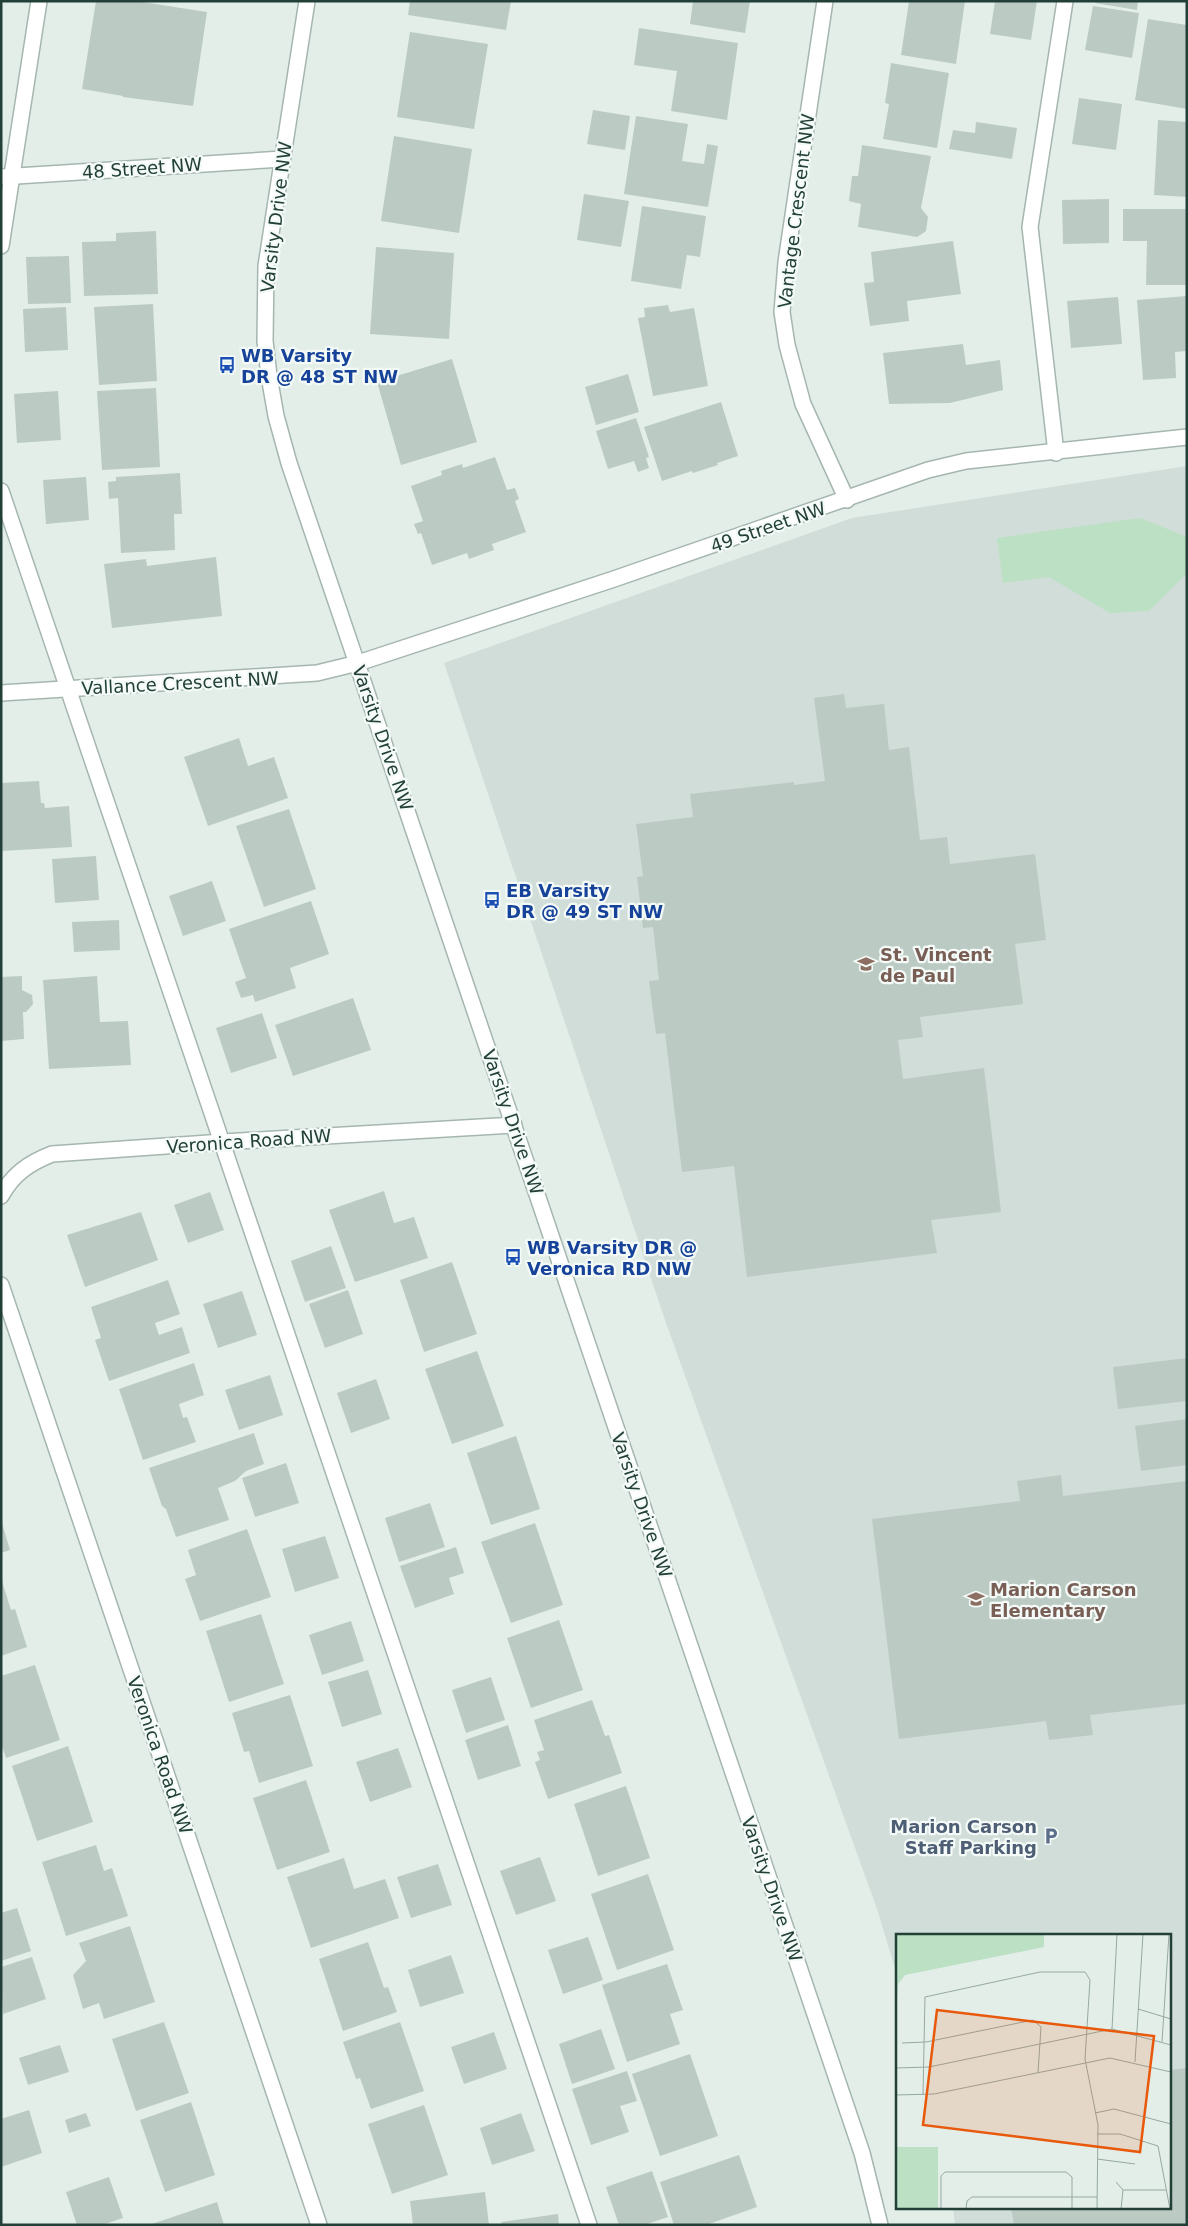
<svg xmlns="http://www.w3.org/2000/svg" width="1188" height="2226" font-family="'DejaVu Sans',sans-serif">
	<rect width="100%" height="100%" fill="#e3eee9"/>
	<!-- built -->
	<polygon fill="#d1ddd8" points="1187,466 1187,2225 955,2225 953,2207 1169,2207 1169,1935 897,1935 897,1975 877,1909 666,1323 444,663 852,518"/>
	<!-- green -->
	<polygon fill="#bbe0c4" points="1140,518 1187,537 1187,573 1149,611 1110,613 1049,577 1003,583 997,538"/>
	<!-- building -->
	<g fill="#bbcbc4">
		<polygon points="96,1 136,1 207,12 193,106 123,97 123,96 82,89"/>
		<polygon points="410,1 511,1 506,30 408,15"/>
		<polygon points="693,1 750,1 745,33 690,24"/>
		<polygon points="909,1 965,1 956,64 901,55"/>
		<polygon points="995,1 1037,1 1031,40 990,34"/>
		<polygon points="1096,1 1138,1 1137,10 1095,3"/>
		<polygon points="1093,6 1139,13 1132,58 1085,50"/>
		<polygon points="1148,19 1187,25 1187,109 1135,100"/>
		<polygon points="639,28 738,43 727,120 671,111 677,71 634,65"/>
		<polygon points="410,32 488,44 474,129 397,117"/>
		<polygon points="891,63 949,73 937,148 883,139 889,104 885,103"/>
		<polygon points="1079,98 1122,104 1116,150 1072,144"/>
		<polygon points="593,110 630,116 625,150 587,144"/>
		<polygon points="636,116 688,124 682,161 704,164 707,144 718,146 708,207 624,194"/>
		<polygon points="1158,120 1187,122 1187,197 1154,195"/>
		<polygon points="976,122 1017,128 1012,159 949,149 953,130 975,133"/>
		<polygon points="394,136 472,149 459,233 381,221"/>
		<polygon points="862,145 931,156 921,208 928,217 926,231 917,237 858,227 861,204 849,201 852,176 858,176"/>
		<polygon points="584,194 629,201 621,247 577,240"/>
		<polygon points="1109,199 1109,243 1063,244 1062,200"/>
		<polygon points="642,206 706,216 700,257 687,255 681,289 631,281"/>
		<polygon points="1123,209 1187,209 1187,285 1146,285 1147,241 1123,241"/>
		<polygon points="156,231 158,294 84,296 82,242 116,241 116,233"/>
		<polygon points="953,241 961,294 907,301 909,321 870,326 864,283 874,282 871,252"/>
		<polygon points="376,247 454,253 449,339 370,334"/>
		<polygon points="69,256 71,303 28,304 26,257"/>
		<polygon points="1187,296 1187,351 1175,352 1176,378 1143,380 1137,300"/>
		<polygon points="1118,297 1122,344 1071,348 1067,301"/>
		<polygon points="153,304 157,381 99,385 94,307"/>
		<polygon points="668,305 670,312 694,308 708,386 653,396 638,318 645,317 644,308"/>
		<polygon points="66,307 68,350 25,352 23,309"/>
		<polygon points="963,344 966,365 1000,360 1003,390 950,403 889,404 883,353"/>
		<polygon points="452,359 477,442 401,465 377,382"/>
		<polygon points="628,374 639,412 596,425 585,387"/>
		<polygon points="156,388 160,467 102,470 97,391"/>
		<polygon points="58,391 61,440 17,443 14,394"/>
		<polygon points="721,402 738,456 717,463 718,465 693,473 692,471 662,481 644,427"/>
		<polygon points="636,418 649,457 646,458 649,468 638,472 634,461 608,469 596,431"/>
		<polygon points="495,457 507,490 515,488 519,499 515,501 526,532 492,544 494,550 469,559 467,553 432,565 421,533 418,534 414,524 423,521 411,486 442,475 441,471 462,464 463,468"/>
		<polygon points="180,473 182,514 174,514 175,550 121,553 118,498 109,499 108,482 116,481 116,477"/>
		<polygon points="86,477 89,520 46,524 43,480"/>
		<polygon points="216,557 222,616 112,628 104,564 146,559 147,566"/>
		<polygon points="844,694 846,708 884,704 889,750 909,747 920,840 947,837 950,864 1035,854 1046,940 1015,944 1023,1004 920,1017 923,1037 898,1040 903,1079 984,1068 1001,1212 931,1220 937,1253 747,1277 734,1166 682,1172 665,1033 656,1034 649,981 659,980 653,927 643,928 637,877 643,876 636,824 693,817 690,794 794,782 794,785 825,781 814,698"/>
		<polygon points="239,738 248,766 274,757 288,798 208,826 184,757"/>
		<polygon points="39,781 41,803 44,803 45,808 69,806 72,847 1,851 1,783"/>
		<polygon points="289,809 316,889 264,907 236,826"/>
		<polygon points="96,856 99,900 55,903 52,859"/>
		<polygon points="212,881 226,921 183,936 169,896"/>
		<polygon points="311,901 329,954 290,968 296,988 255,1002 253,995 241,998 235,982 246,978 229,929"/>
		<polygon points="119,920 120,950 74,952 72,922"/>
		<polygon points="22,976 22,990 32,995 33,1004 26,1012 23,1012 24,1039 1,1041 1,977"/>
		<polygon points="97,976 100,1022 128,1021 131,1065 49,1069 43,980"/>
		<polygon points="353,998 371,1050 293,1076 275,1025"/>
		<polygon points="262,1013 277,1058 231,1073 216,1028"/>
		<polygon points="384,1191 394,1223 414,1217 428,1258 355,1282 329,1210"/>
		<polygon points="210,1192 224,1230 188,1243 174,1205"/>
		<polygon points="141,1212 158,1260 85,1287 67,1235"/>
		<polygon points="331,1246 346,1288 305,1302 291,1261"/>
		<polygon points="452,1262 477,1334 424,1352 400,1280"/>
		<polygon points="168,1280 180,1314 155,1323 159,1335 182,1327 190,1353 109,1381 95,1340 101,1338 91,1307"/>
		<polygon points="348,1290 363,1334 325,1348 309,1304"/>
		<polygon points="242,1291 257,1335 218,1348 203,1304"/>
		<polygon points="477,1351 504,1426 452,1444 425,1369"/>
		<polygon points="1187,1358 1187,1401 1118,1409 1113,1367"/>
		<polygon points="194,1363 204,1395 179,1404 183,1418 187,1417 196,1442 143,1460 119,1389"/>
		<polygon points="270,1375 283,1415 239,1430 225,1390"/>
		<polygon points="376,1379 390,1419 351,1433 337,1393"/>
		<polygon points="1187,1419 1187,1465 1141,1471 1135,1426"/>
		<polygon points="254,1433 264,1464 246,1471 235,1481 218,1488 229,1520 176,1537 166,1509 162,1506 149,1468"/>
		<polygon points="516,1436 540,1509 491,1525 467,1453"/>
		<polygon points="286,1463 299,1503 255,1517 242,1478"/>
		<polygon points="1061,1475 1063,1496 1187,1481 1187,1704 1090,1715 1093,1735 1049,1740 1046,1721 899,1739 872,1519 1020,1501 1017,1481"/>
		<polygon points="430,1503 445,1547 399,1562 385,1518"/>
		<polygon points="2,1523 10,1550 1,1553 1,1524"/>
		<polygon points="535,1523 563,1605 511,1623 481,1542"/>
		<polygon points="247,1529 271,1597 200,1621 185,1579 196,1575 188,1550"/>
		<polygon points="325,1536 339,1578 295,1592 282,1549"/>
		<polygon points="456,1547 464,1573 449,1578 454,1594 415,1608 400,1566"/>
		<polygon points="2,1581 11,1610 15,1609 27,1647 1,1656"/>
		<polygon points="261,1614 284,1684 229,1702 206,1631"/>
		<polygon points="559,1620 583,1690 531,1708 507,1638"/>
		<polygon points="351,1621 364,1661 322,1675 309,1635"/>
		<polygon points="35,1665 60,1740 6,1758 1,1743 1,1676"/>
		<polygon points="368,1670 382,1714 342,1727 328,1682"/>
		<polygon points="491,1677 505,1720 466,1733 452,1690"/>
		<polygon points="290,1695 313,1766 259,1783 249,1751 244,1752 232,1713"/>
		<polygon points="592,1700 605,1736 609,1735 622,1773 548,1799 535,1762 540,1760 537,1752 544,1750 534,1720"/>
		<polygon points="508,1725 521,1766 478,1780 465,1740"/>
		<polygon points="68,1746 93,1822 37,1841 12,1766"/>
		<polygon points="398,1748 412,1787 370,1802 356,1762"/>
		<polygon points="306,1780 330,1852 277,1870 253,1798"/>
		<polygon points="626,1786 650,1858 598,1876 574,1804"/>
		<polygon points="96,1845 104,1871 112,1868 128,1916 66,1936 42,1862"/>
		<polygon points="540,1857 556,1901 516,1915 500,1871"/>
		<polygon points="344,1858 354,1889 385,1879 399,1918 311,1948 287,1877"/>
		<polygon points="438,1864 452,1905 411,1918 397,1877"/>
		<polygon points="648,1874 674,1950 617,1970 591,1894"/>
		<polygon points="17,1908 31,1951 1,1961 1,1913"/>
		<polygon points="130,1926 155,2002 104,2019 99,2003 83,2009 73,1975 86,1961 79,1943"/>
		<polygon points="588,1937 603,1980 563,1994 548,1950"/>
		<polygon points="368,1942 384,1988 388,1987 397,2012 343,2031 319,1959"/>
		<polygon points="451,1955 464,1993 420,2007 408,1970"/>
		<polygon points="32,1957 46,1999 3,2014 1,1967"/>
		<polygon points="667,1964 683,2010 670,2014 680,2044 627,2062 602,1985"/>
		<polygon points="164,2022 189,2093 136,2111 112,2039"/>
		<polygon points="400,2022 424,2091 371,2109 360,2078 356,2079 343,2042"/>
		<polygon points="601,2029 615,2069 572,2084 559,2044"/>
		<polygon points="494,2032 507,2069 464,2084 451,2047"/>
		<polygon points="60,2045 69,2072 28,2085 19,2058"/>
		<polygon points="690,2054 718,2136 660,2156 632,2074"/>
		<polygon points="1187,2068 1187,2225 1014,2225 1011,2207 1169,2207 1169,2070"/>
		<polygon points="627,2071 637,2101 620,2106 629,2132 591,2145 572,2089"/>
		<polygon points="191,2102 215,2175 165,2192 140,2120"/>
		<polygon points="424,2105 448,2175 392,2194 368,2124"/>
		<polygon points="29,2110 42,2153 1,2167 1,2119"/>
		<polygon points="86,2113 91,2126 69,2133 65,2120"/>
		<polygon points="521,2113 535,2151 492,2165 480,2128"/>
		<polygon points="739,2155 757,2207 706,2225 674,2225 660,2182"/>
		<polygon points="652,2171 668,2217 644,2225 619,2225 606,2187"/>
		<polygon points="109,2177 123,2218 102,2225 77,2225 66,2192"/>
		<polygon points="485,2192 489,2225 413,2225 410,2201"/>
		<polygon points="217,2202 224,2225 152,2225 152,2224"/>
		<polygon points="558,2214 559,2225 502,2225 501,2222"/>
	</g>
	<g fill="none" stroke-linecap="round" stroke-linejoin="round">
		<!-- minor casing -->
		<g stroke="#a5b6b0" stroke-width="18">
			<g id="minor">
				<polyline points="307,1 266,266 265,341 269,376 276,416 289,463 862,2153 880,2225"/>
				<polyline points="825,1 786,262 782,312 787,345 803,404 847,500"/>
				<polyline points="1,177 282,159"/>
				<polyline points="1,246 39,1"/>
				<polyline points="1056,453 1030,227 1065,1"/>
				<polyline points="1,491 589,2225"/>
				<polyline points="1,693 317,673 358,663 614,579 928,470 966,461 1187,437"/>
				<path d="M 1,1196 C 13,1174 29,1163 52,1154 L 223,1142 L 514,1125"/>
				<polyline points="1,1285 319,2225"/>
			</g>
		</g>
		<!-- minor -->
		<use href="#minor" stroke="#fff" stroke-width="15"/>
	</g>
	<!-- icons -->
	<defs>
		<g id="bus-bare" transform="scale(1.35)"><path d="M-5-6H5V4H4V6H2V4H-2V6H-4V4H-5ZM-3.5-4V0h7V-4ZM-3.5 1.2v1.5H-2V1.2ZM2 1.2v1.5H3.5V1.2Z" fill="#1a4fb4" stroke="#f4faf7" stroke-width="2.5" paint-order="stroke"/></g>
		<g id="school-bare" transform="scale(1.35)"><path d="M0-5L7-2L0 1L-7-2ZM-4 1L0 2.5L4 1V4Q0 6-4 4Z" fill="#8d6e63" stroke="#f4faf7" stroke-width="2.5" paint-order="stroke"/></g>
		<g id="parking-bare" transform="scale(1.35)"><path d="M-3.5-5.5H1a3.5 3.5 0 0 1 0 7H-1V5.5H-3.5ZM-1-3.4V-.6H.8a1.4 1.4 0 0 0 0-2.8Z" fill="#5c6f8a" stroke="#f4faf7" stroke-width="2.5" paint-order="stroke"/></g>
	</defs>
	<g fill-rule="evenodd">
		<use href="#bus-bare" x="227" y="365"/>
		<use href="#bus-bare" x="492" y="900"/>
		<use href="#school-bare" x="866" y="964"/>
		<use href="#bus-bare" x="513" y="1257"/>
		<use href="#school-bare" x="976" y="1599"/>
		<use href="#parking-bare" x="1051" y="1836"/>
	</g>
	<g text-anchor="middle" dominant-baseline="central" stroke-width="4.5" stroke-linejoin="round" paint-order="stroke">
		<!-- street labels -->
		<g font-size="18" fill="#224037" stroke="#f4faf7">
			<text transform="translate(142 168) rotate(-4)">48 Street NW</text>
			<text transform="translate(796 211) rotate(-83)">Vantage Crescent NW</text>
			<text transform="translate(276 217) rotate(-83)">Varsity Drive NW</text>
			<text transform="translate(768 527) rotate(-19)">49 Street NW</text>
			<text transform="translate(180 683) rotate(-3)">Vallance Crescent NW</text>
			<text transform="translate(383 738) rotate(71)">Varsity Drive NW</text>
			<text transform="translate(513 1122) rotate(71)">Varsity Drive NW</text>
			<text transform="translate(249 1141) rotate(-4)">Veronica Road NW</text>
			<text transform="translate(642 1505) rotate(71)">Varsity Drive NW</text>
			<text transform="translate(160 1755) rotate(71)">Veronica Road NW</text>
			<text transform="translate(772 1889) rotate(71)">Varsity Drive NW</text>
		</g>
		<!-- transit labels -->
		<g font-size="18" font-weight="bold" fill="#164399" stroke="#f4faf7" text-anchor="start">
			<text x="241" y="355">WB Varsity<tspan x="241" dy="21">DR @ 48 ST NW</tspan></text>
			<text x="506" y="890">EB Varsity<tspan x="506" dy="21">DR @ 49 ST NW</tspan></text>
			<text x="527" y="1247">WB Varsity DR @<tspan x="527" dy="21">Veronica RD NW</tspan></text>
		</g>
		<!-- education labels -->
		<g font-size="18" font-weight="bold" fill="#785e54" stroke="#f4faf7" text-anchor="start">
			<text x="880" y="954">St. Vincent<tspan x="880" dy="21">de Paul</tspan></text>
			<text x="990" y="1589">Marion Carson<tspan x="990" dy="21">Elementary</tspan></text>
		</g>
		<!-- service labels -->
		<g font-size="18" font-weight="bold" fill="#4e5e75" stroke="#f4faf7" text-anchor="end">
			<text x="1037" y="1826">Marion Carson<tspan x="1037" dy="21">Staff Parking</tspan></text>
		</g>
	</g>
	<!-- overview -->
	<g transform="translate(896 1934)">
		<rect width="275" height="275" fill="#e3eee9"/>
		<path d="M 0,0 L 148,0 L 148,13 L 9,41 L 2,50 L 0,84 ZM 0,213 L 42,213 L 42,275 L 0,275 Z" fill="#bbe0c4"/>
		<path fill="none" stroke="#96a8a2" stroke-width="1" d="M 242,75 L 275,85M 216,95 L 221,0M 266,108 L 273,0M 6,109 L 30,108 L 137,86 L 145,93 L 142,139M 239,128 L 247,0M 0,134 L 33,133 L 216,95 L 275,111M 0,161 L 38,160 L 214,124 L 275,138M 27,161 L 29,63 L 144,38 L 189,38 L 194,46 L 189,125 L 202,191 L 201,275M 199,179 L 218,175 L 275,190M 201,200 L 224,200 L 262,212 L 274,275M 201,225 L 239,230M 220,248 L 227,256 L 270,256M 45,275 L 45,242 L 49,238 L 170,238 L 176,243 L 176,275M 70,275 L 71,267 L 76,263 L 201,263M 225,275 L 227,256"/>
		<path fill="#e8590c" fill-opacity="0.15" stroke="#e8590c" stroke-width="2.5" d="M 41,76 L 258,102 L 244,218 L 27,191 Z"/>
		<rect width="275" height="275" fill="none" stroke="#224037" stroke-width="2.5"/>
	</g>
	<!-- border -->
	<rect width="1188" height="2226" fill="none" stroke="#224037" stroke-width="5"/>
</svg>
